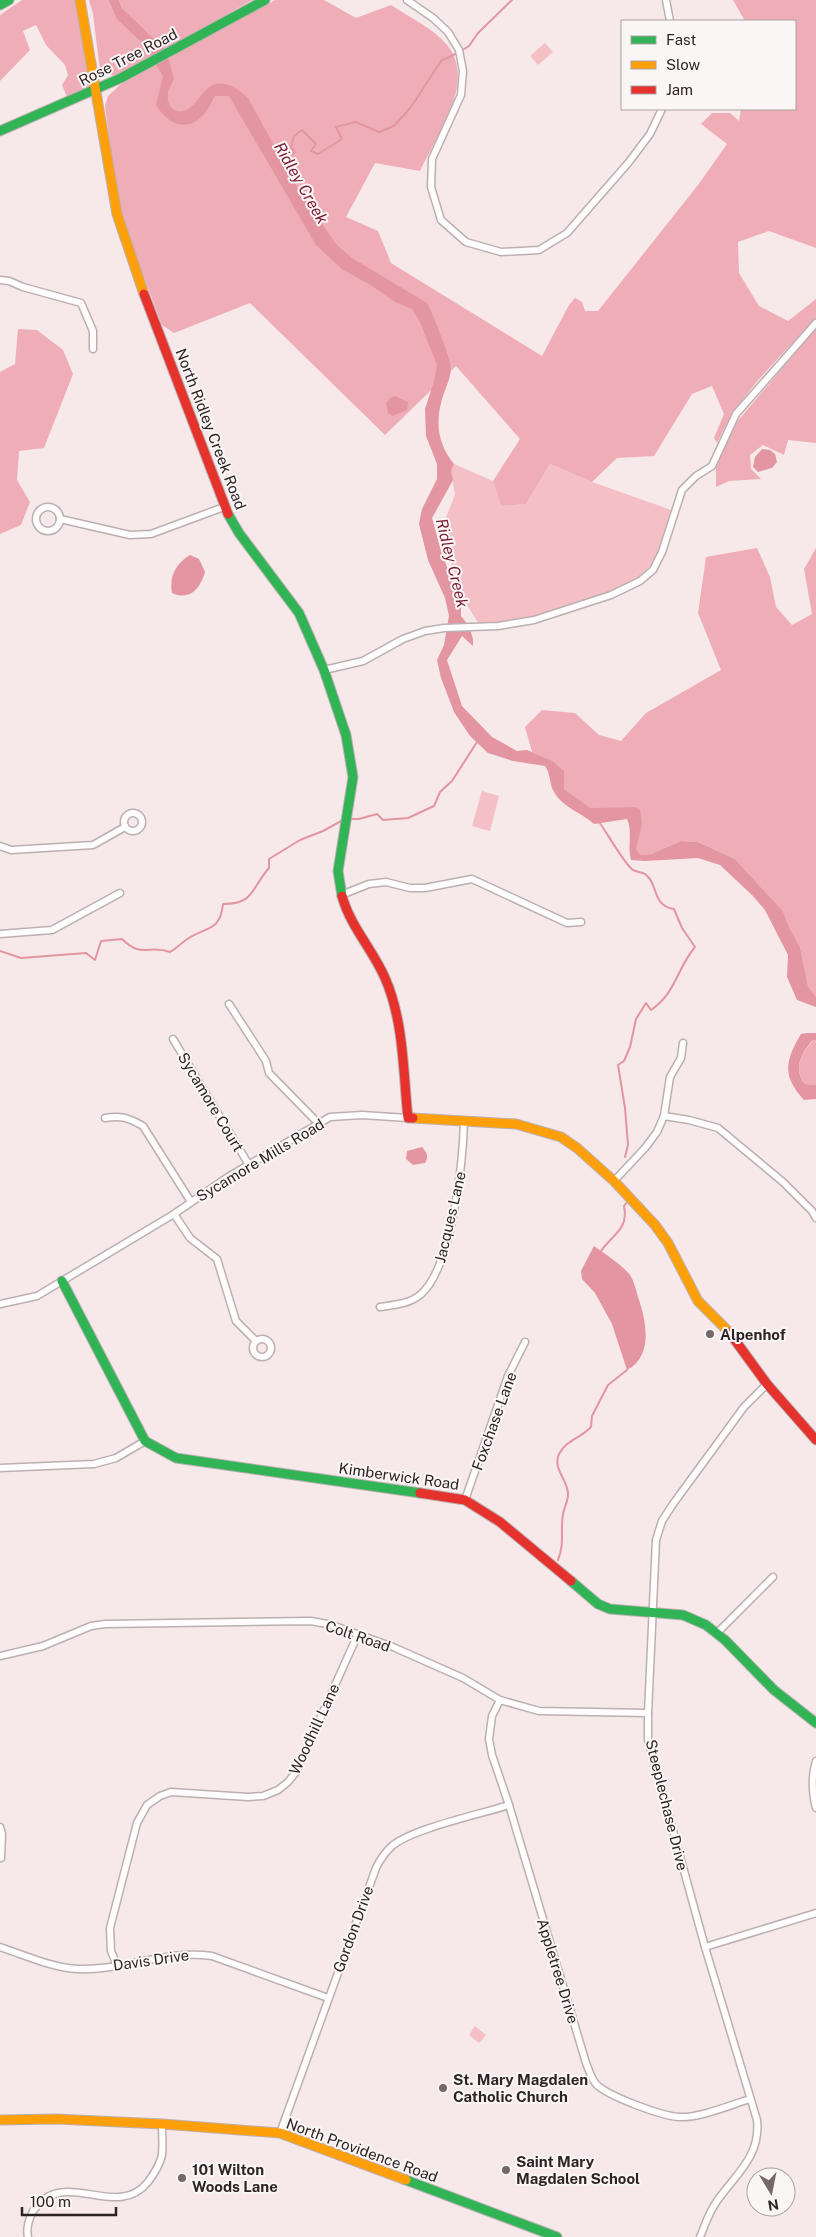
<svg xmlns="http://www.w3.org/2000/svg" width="816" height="2237" font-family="'Public Sans',sans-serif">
	<rect width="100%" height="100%" fill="#f7e8ea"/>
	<!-- green -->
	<g fill="#f4bfc5">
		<polygon points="545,43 553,52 538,65 530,56"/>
		<polygon points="454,464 493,481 501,506 526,504 550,464 592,482 674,511 655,561 636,580 611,594 532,618 479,624 462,597 441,530 455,495 451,471"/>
		<polygon points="482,791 499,796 490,831 472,826"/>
		<polygon points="475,2026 486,2035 479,2043 469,2035"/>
	</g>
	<!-- forest -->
	<g fill="#efaeb7">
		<polygon points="22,0 75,0 80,13 92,88 68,99 62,85 68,75 65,65 46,45 36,25 23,31 30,50 0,81 0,15"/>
		<path d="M 89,0 L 108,0 C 116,24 139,35 152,57 C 137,65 115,84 100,70 L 93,14 Z"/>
		<polygon points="119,0 252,0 166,50 122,8"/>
		<path d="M 275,0 L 324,0 L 356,18 L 391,5 C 409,17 433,28 447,45 C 477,81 437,135 420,171 L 375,163 L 346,217 L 378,231 L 391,263 L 542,356 L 569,305 L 575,298 L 582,302 L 585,311 L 598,311 L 698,185 L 727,144 L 701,124 L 712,113 L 730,113 L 739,121 L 741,109 L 795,109 L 795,21 L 745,21 L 733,0 L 816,0 L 816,248 L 769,231 L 738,242 L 739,273 L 759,306 L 788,321 L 816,299 L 816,318 C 780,357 739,394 717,443 L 714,438 L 724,414 L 712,386 L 692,394 L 654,456 L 617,458 L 592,482 L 550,464 L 526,504 L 501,506 L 493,481 L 520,439 L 456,366 L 385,435 L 250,303 L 174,333 L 162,325 L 124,224 L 110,146 L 105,106 L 108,96 L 121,84 Z"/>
		<polygon points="816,328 816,443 788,440 784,455 763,445 750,455 751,469 761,479 729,481 716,487 716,467 731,429"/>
		<polygon points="18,329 37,330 63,350 73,374 44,448 19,451 17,480 30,502 21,525 0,534 0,372 15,364"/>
		<path d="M 757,548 L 770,577 L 776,607 L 792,625 L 812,614 L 804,569 L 816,548 L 816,997 L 808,986 L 800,947 L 789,927 L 783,911 L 735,859 L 698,842 L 681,841 L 651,854 L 641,855 L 636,849 C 637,830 646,825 634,807 L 590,809 L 564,789 L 564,771 L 553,761 L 532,752 L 525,727 L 542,710 L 575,713 L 599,735 L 621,741 L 646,713 L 721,670 L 698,613 L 706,557 Z"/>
		<path d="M 816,1040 L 816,1085 L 805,1084 C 793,1070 801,1053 813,1041 Z"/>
	</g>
	<!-- water -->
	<g fill="#e395a1">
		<path d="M 108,0 L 119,0 L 122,8 L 166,50 L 174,79 C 172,84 168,89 168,93 C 166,105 174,115 186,110 C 195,106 200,95 208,88 C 221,77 238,88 248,98 L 297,187 L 336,244 L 352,258 L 427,303 C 433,314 451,359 451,369 C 450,380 445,389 442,399 C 435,424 438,444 454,464 L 451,471 L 453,480 L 432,518 L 441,551 L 461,604 L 461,616 L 469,626 L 473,639 L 473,646 L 462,636 L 447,660 L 462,706 L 492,737 L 517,751 L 527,750 L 553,761 L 564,771 L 564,789 L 590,808 L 634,807 L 640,809 L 642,824 L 636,849 L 641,855 L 651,854 L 681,841 L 698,842 L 735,859 L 783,911 L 789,927 L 800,947 L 808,986 L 816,997 L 816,1007 L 797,1000 L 787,977 L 788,955 L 765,910 L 752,895 L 720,865 L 698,858 L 645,861 L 631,860 C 627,846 633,832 627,819 L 594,824 C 581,812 563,808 554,792 C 549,784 551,774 545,766 L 513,761 L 488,753 L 470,736 L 454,712 L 441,678 L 437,660 L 444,645 L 449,616 L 445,598 L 428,560 L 419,524 L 422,509 L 437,479 L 437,464 L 426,436 L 425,409 L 435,378 L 437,365 L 420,322 L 412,309 L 395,302 L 369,284 L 343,270 L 316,245 L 229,96 L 215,96 C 212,99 212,103 209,107 C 193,133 171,129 156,105 L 163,76 L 145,46 L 117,19 Z"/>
		<polygon points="395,396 408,402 407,410 393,416 388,413 386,403 390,398"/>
		<polygon points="762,449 770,450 775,454 777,462 772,468 758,472 753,467 755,457"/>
		<path d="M 190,555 L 199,559 L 205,572 C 200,589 190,601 172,593 C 169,577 175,564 190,555 Z"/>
		<path d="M 807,1033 L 816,1033 L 816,1040 L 812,1041 C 801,1053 793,1070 805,1084 L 816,1085 L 816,1099 L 804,1100 C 782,1076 785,1061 801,1034 Z"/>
		<path d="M 422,1147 C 427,1153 429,1156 425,1163 L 413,1165 L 406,1159 L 407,1151 Z"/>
		<path d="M 594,1246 C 606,1255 620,1263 630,1275 C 634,1281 636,1290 638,1297 C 646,1320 654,1356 627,1370 L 612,1324 L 595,1293 L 582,1279 L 581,1271 Z"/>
	</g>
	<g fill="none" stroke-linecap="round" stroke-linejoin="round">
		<!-- stream -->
		<g stroke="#e395a1" stroke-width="2">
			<polyline points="461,51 469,46 478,33 512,0"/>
			<polyline points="278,153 289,156 295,152 291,147 294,136 302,130 316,144 311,151 318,154 342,139 336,127 356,122 379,132 394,126 411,107 441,61 457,53"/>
			<polyline points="350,819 359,819 377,814 383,820 408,818 434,806 440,792 452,781 477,742"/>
			<path d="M 599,822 C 606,831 625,865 633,870 C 637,872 642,872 645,874 C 659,884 651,905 674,909 L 682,928 L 695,947 C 676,970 676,993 651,1010 L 646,1003 L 636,1019 L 630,1047 L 624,1061 L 618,1065 L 625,1108 L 628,1145 L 625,1157"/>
			<path d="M 0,951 L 21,958 L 86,953 L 95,960 L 101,941 L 122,939 C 142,959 149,944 170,952 C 177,948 180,944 186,940 C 205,926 220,933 223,904 C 255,904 251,888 269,868 L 269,859 L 300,840 L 323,831 L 343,820"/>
			<path d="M 601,1251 C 613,1234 629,1229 624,1206 L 628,1201"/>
			<path d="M 558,1560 C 565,1543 560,1531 563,1514 C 564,1508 568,1501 568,1495 C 569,1481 552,1469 559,1454 C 566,1440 581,1438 591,1427 L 592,1416 L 608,1385 L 627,1370"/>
		</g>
		<!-- street casing -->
		<g stroke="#bbb0b1" stroke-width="9">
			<g id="street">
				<polyline points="407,0 433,18 448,32 459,50 463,71 461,95 432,159 431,187 441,220 466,242 501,252 539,250 567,233 629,162 650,134 662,109"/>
				<polyline points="666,0 670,21"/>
				<polyline points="0,280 9,281 23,287 81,303 93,331 93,349"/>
				<circle cx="48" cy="519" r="12"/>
				<polyline points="60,519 130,535 151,534 224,507"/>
				<polyline points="324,670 363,661 403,639 425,631 444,628 498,626 534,620 611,595 640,581 653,570 662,552 682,490 696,476 712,466 736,414 816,323"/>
				<circle cx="133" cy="822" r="9"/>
				<polyline points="0,846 11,850 93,845 125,827"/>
				<polyline points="341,895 369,884 386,882 410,888 425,888 472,879 567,923 581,922"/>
				<polyline points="0,934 52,930 120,893"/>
				<polyline points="229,1004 266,1061 269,1073 318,1123"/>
				<polyline points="173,1039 249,1165"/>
				<polyline points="664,1116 689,1120 718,1128 783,1182 812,1211 816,1218"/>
				<path d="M 105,1118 C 121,1115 129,1118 143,1126 L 191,1202"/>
				<polyline points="614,1181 645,1148 657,1132 664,1116 670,1077 681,1058 683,1043"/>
				<polyline points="174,1214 190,1238 217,1259 236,1321 256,1341"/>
				<polyline points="0,1304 37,1296 174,1214 228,1177 330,1117 362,1115 408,1118"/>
				<path d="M 380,1307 C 393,1305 409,1304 420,1295 C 452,1269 463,1161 464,1121"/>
				<circle cx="262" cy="1348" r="9"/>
				<polyline points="0,1468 94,1464 116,1458 145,1441"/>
				<polyline points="465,1500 508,1376 525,1342"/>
				<polyline points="717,1633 773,1577"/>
				<polyline points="0,1656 43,1646 91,1626 105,1624 311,1621 332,1625 393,1647 463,1678 500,1700 539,1711 648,1713"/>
				<path d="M 500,1700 L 492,1716 L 489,1739 L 492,1755 L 509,1805 L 586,2063 C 589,2070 591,2078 596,2084 C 607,2096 662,2116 679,2117 C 700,2118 730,2105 750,2099"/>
				<path d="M 816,1761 C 811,1777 812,1792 816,1808"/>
				<polyline points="0,1827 2,1834 1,1858"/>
				<path d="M 0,1947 C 25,1955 52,1968 78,1969 C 123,1971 167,1949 212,1956 L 328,1998"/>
				<polyline points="705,1947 816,1913"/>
				<polyline points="117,1965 111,1951 110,1928 137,1823 147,1805 160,1796 171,1792 248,1797 263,1796 278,1790 288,1782 296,1772 358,1634"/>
				<path d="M 280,2133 L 376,1868 C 380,1860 385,1852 392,1846 C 411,1829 481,1814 509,1805"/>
				<path d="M 28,2237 C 26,2229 29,2218 33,2211 C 64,2165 116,2222 148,2182 C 154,2174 160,2165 162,2155 C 163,2145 162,2134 162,2124"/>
				<path d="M 700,2237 C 705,2225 709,2212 717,2201 C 736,2174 761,2156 757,2120 L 705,1947 L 648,1740 L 648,1713 L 656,1540 L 662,1521 L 673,1504 L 744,1407 L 767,1384"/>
			</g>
		</g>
		<!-- fast casing -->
		<g stroke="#bbb0b1" stroke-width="11">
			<g id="fast">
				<polyline points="0,5 9,0"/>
				<polyline points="0,131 121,78 265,0"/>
				<polyline points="228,514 239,533 299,613 324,670 346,735 353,777 338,871 342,896"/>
				<polyline points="62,1281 145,1441 176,1458 420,1493"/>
				<polyline points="571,1581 598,1604 610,1609 683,1615 706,1625 725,1640 774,1690 816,1723"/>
				<polyline points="406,2180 557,2237"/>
			</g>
		</g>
		<!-- slow casing -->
		<g stroke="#bbb0b1" stroke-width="11">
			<g id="slow">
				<polyline points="80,0 117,214 144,294"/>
				<polyline points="413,1118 516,1124 561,1137 577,1148 614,1181 655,1225 668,1243 698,1301 729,1332"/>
				<polyline points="0,2120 56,2119 162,2124 280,2133 406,2180"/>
			</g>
		</g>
		<!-- jam casing -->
		<g stroke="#bbb0b1" stroke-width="11">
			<g id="jam">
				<polyline points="144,294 228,514"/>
				<path d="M 342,896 C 350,926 373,950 385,978 C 404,1021 403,1072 408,1118 L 413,1118"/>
				<polyline points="729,1332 767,1384 816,1440"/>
				<polyline points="420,1493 465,1500 500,1522 571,1581"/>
			</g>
		</g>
		<!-- street -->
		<use href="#street" stroke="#fefcfc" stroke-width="6"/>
		<!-- fast -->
		<use href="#fast" stroke="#30b455" stroke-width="9"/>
		<!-- slow -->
		<use href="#slow" stroke="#ff9f0a" stroke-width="9"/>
		<!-- jam -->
		<use href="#jam" stroke="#e5322d" stroke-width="9"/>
	</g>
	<!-- markers -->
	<g fill="#746869" stroke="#fbf6f6" stroke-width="2">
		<circle cx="710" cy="1334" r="5"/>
		<circle cx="443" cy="2088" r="5"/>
		<circle cx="506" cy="2170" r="5"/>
		<circle cx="182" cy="2178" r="5"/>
	</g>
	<g text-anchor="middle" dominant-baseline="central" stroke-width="4" stroke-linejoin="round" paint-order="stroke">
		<!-- street labels -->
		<g font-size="15" fill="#2d2324" stroke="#fbf6f6">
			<text transform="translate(128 57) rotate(-27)">Rose Tree Road</text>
			<text transform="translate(211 429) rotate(69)">North Ridley Creek Road</text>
			<text transform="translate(211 1102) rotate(59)">Sycamore Court</text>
			<text transform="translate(260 1160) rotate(-31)">Sycamore Mills Road</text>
			<text transform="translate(450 1217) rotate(-77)">Jacques Lane</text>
			<text transform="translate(494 1421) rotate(-70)">Foxchase Lane</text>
			<text transform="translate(399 1476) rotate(8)">Kimberwick Road</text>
			<text transform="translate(358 1636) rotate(19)">Colt Road</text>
			<text transform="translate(314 1729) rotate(-65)">Woodhill Lane</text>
			<text transform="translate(667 1805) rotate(76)">Steeplechase Drive</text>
			<text transform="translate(353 1929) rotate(-70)">Gordon Drive</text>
			<text transform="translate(151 1960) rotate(-8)">Davis Drive</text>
			<text transform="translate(558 1971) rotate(73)">Appletree Drive</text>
			<text transform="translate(362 2150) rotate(20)">North Providence Road</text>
		</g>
		<!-- poi labels -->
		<g font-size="15" font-weight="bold" fill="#2d2324" stroke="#fbf6f6" text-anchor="start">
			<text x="720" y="1334">Alpenhof</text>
			<text x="453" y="2079">St. Mary Magdalen<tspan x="453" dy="17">Catholic Church</tspan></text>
			<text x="516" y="2161">Saint Mary<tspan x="516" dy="17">Magdalen School</tspan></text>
			<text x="192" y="2169">101 Wilton<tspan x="192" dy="17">Woods Lane</tspan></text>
		</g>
		<!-- water labels -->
		<g font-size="16" font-style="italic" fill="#781a31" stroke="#fbf6f6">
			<text transform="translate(301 183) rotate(60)">Ridley Creek</text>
			<text transform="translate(452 563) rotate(76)">Ridley Creek</text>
		</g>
	</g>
	<!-- legend -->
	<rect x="621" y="20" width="175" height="90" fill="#fbf6f6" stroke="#a9a2a2"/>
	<rect x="631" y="36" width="25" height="8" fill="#30b455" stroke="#a9a2a2"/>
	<text x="666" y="45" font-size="15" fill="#2d2324">Fast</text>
	<rect x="631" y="61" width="25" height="8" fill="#ff9f0a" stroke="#a9a2a2"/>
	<text x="666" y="70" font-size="15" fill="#2d2324">Slow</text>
	<rect x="631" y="86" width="25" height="8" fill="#e5322d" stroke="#a9a2a2"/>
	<text x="666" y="95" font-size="15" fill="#2d2324">Jam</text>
	<!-- north arrow -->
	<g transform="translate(771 2192) rotate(170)"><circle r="24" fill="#fbf6f6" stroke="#a9a2a2"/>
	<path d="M0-4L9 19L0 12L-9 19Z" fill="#746869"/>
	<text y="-8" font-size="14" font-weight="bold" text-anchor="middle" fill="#2d2324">N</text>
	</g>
	<!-- scale -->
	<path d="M22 2207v8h94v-8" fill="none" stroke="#2d2324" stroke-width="2.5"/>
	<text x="30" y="2207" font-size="15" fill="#2d2324" stroke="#fbf6f6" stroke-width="4" paint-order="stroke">100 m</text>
</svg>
